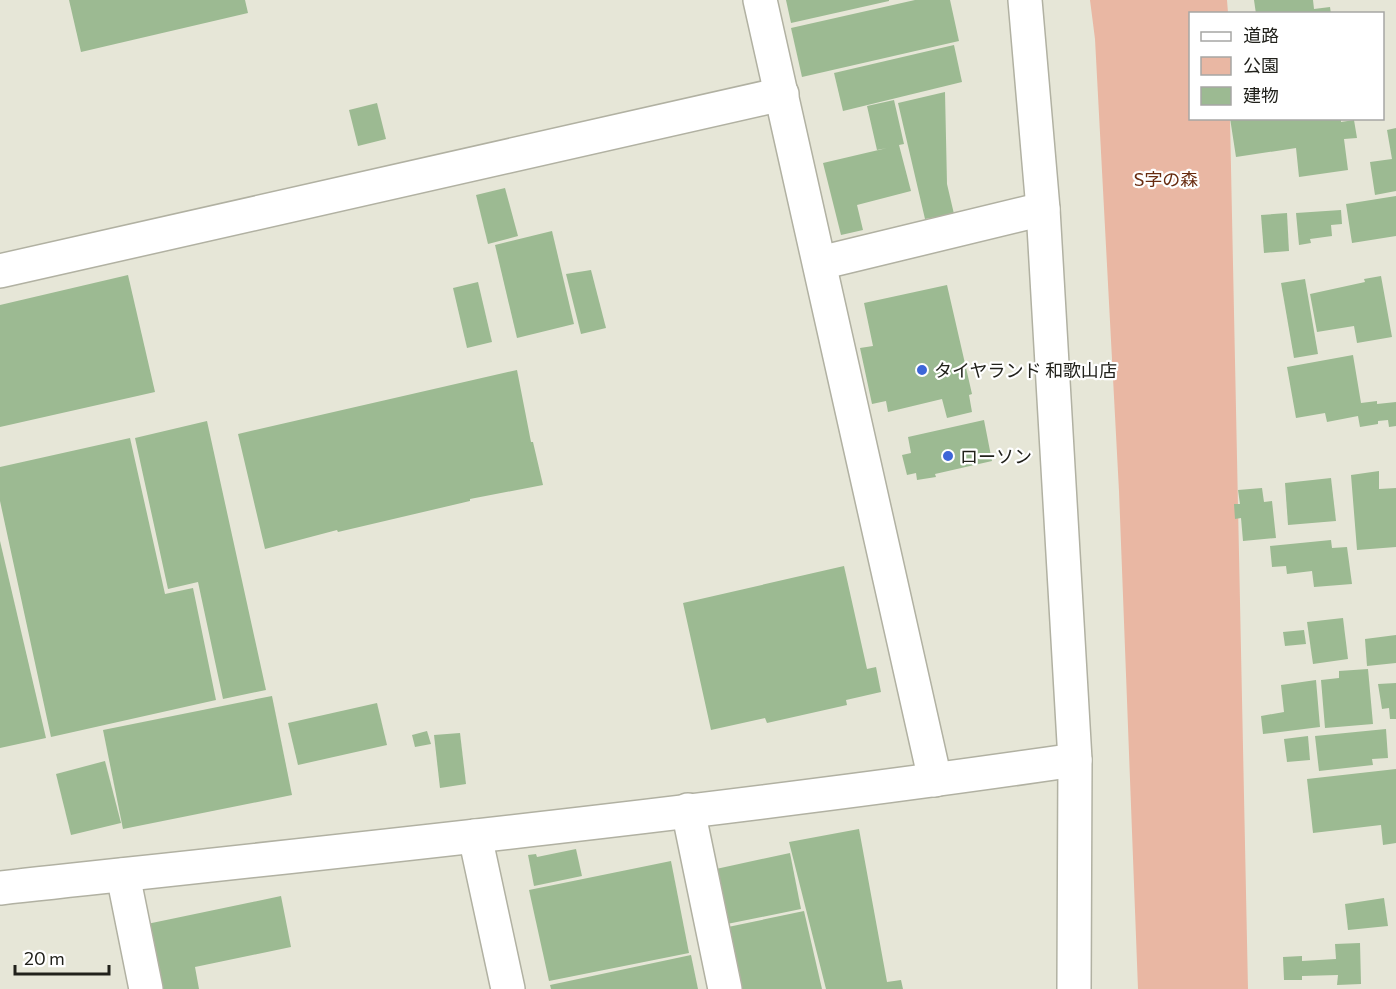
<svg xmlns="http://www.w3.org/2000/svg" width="1396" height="989" font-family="Commissioner,'Noto Sans JP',sans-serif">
	<rect width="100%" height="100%" fill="#e6e6d7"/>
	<!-- green -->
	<polygon fill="#e9b7a3" points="1090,0 1227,0 1228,13 1190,14 1190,118 1230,119 1248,989 1138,989 1119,491 1095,39"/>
	<!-- building -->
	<g fill="#9cba92">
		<polygon points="69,0 245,0 248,13 81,52"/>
		<polygon points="786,0 889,0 889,1 791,23"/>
		<polygon points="915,0 950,0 959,41 802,77 791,28"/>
		<polygon points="1254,0 1313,0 1314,9 1330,7 1331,14 1256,14"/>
		<polygon points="954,45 962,82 843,111 834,73"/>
		<polygon points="945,92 947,184 954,214 925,219 898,103"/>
		<polygon points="894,100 904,144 899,145 911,191 857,205 863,230 841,235 823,163 887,148 877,150 867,106"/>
		<polygon points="377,103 386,139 358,146 349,110"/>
		<polygon points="1230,118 1341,118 1341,122 1354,120 1357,138 1344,139 1348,170 1299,177 1296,148 1236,157"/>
		<polygon points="1396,128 1396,191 1375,195 1370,162 1392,159 1387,130"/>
		<polygon points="505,188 518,236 488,244 476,195"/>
		<polygon points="1396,196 1396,236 1352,243 1346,204"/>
		<polygon points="1341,210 1342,224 1331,225 1332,236 1310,239 1311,243 1299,245 1296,213"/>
		<polygon points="1287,213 1289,251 1264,253 1261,215"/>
		<polygon points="552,231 574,324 517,338 495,245"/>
		<polygon points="591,270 606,328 581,334 566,274"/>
		<polygon points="128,275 155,392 0,427 0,305"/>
		<polygon points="1381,276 1392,337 1357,343 1354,326 1317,332 1310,294 1365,282 1364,279"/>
		<polygon points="1305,279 1318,354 1294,358 1281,283"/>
		<polygon points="478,282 492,342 467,348 453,288"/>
		<polygon points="947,285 972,394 969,395 972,412 947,418 942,399 888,412 886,401 872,404 860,348 873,346 864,303"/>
		<polygon points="1353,355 1361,403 1377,401 1377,404 1396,402 1396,426 1389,427 1388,420 1378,421 1378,424 1360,427 1358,416 1327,422 1325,413 1296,418 1287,367"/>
		<polygon points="517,370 531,442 533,442 543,485 470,499 470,501 338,532 337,530 265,549 238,434"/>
		<polygon points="984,420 992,461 935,474 936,477 917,480 916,473 907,475 902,455 911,453 908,437"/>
		<polygon points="207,421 266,690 223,699 198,582 168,589 135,438"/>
		<polygon points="130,438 165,594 193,588 216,700 51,737 0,501 0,467"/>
		<polygon points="1379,471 1379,489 1396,488 1396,547 1357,550 1351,475"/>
		<polygon points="1331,478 1336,521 1288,525 1285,483"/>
		<polygon points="1262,488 1264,502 1272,501 1276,538 1243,541 1241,518 1235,519 1234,504 1240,504 1238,490"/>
		<polygon points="1331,540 1332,548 1347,547 1352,584 1314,587 1312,571 1287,574 1286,566 1272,567 1270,546"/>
		<polygon points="0,541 46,738 0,748"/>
		<polygon points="844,566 867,669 876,667 881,692 846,700 847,705 767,723 765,718 711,730 683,603"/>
		<polygon points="1343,618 1348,659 1313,664 1307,622"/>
		<polygon points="1304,630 1306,644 1285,646 1283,632"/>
		<polygon points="1396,635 1396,663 1367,666 1365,639"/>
		<polygon points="1368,669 1373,724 1325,728 1321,680 1339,678 1339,671"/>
		<polygon points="1316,680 1320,727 1263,734 1261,716 1284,712 1281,685"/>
		<polygon points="1396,683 1396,719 1390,719 1389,708 1382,709 1378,684"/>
		<polygon points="272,696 292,795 123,829 103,730"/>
		<polygon points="377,703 387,745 298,765 288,723"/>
		<polygon points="1386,729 1388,758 1372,759 1373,765 1319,771 1315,736"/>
		<polygon points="427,731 431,744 415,747 412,735"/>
		<polygon points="460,733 466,784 440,788 434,735"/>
		<polygon points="1308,736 1310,760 1287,762 1284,739"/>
		<polygon points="105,761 121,823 71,835 56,774"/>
		<polygon points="1396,769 1396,843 1383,845 1381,825 1313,833 1307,779"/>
		<polygon points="859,829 887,982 901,980 903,989 826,989 789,842"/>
		<polygon points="576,849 582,876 534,886 528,855 536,854 537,857"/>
		<polygon points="790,853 801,909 727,924 716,869"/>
		<polygon points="671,861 689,953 549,981 529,890"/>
		<polygon points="281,896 291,947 195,967 199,989 161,989 147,924"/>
		<polygon points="1384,898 1388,926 1348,930 1345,904"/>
		<polygon points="804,911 822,989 741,989 728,927"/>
		<polygon points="1360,943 1361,984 1337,985 1338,975 1302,976 1302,980 1284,980 1283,957 1302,956 1302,961 1336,959 1335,944"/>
		<polygon points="691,955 698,989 551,989 550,985"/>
	</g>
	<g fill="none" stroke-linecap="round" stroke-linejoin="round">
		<!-- street casing -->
		<g stroke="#b1b1a2" stroke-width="36">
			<g id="street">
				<polyline points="760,0 935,780"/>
				<polyline points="820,263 1043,209"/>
				<polyline points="688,810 725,989"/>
				<polyline points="475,836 508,989"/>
				<polyline points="123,875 146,989"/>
				<path d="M 0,888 C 359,849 718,812 1075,760"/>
			</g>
		</g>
		<!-- secondary casing -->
		<g stroke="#b1b1a2" stroke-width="36">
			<g id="secondary">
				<polyline points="1025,0 1043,209 1075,760 1074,989"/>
				<polyline points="0,271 782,94"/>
			</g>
		</g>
		<!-- street -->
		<use href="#street" stroke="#fff" stroke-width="33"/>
		<!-- secondary -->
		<use href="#secondary" stroke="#fff" stroke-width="33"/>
	</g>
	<!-- markers -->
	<g fill="#3d66d8" stroke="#fff" stroke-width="2">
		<circle cx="922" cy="370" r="6"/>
		<circle cx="948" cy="456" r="6"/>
	</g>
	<g text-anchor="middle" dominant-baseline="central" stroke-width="4.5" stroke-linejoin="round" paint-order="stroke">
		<!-- park labels -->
		<g font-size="18" fill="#682b0f" stroke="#fff">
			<text x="1166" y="179">S字の森</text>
		</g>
		<!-- poi labels -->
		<g font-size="18" fill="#21211b" stroke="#fff" text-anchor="start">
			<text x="934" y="370">タイヤランド 和歌山店</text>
			<text x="960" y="456">ローソン</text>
		</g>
	</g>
	<!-- legend -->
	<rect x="1189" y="12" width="195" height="108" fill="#ffffff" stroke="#a6a6a4" stroke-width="1.5"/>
	<rect x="1201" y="32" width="30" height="9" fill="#ffffff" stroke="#a6a6a4" stroke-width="1.5"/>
	<text x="1243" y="42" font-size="18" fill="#21211b">道路</text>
	<rect x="1201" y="57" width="30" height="18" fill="#e9b7a3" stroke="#a6a6a4" stroke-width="1.5"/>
	<text x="1243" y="72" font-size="18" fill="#21211b">公園</text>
	<rect x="1201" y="87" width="30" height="18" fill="#9cba92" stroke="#a6a6a4" stroke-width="1.5"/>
	<text x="1243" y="102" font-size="18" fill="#21211b">建物</text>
	<!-- scale -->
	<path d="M15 965v9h94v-9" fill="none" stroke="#21211b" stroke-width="3"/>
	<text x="24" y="965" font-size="18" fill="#21211b" stroke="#ffffff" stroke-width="4.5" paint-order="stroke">20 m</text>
</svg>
